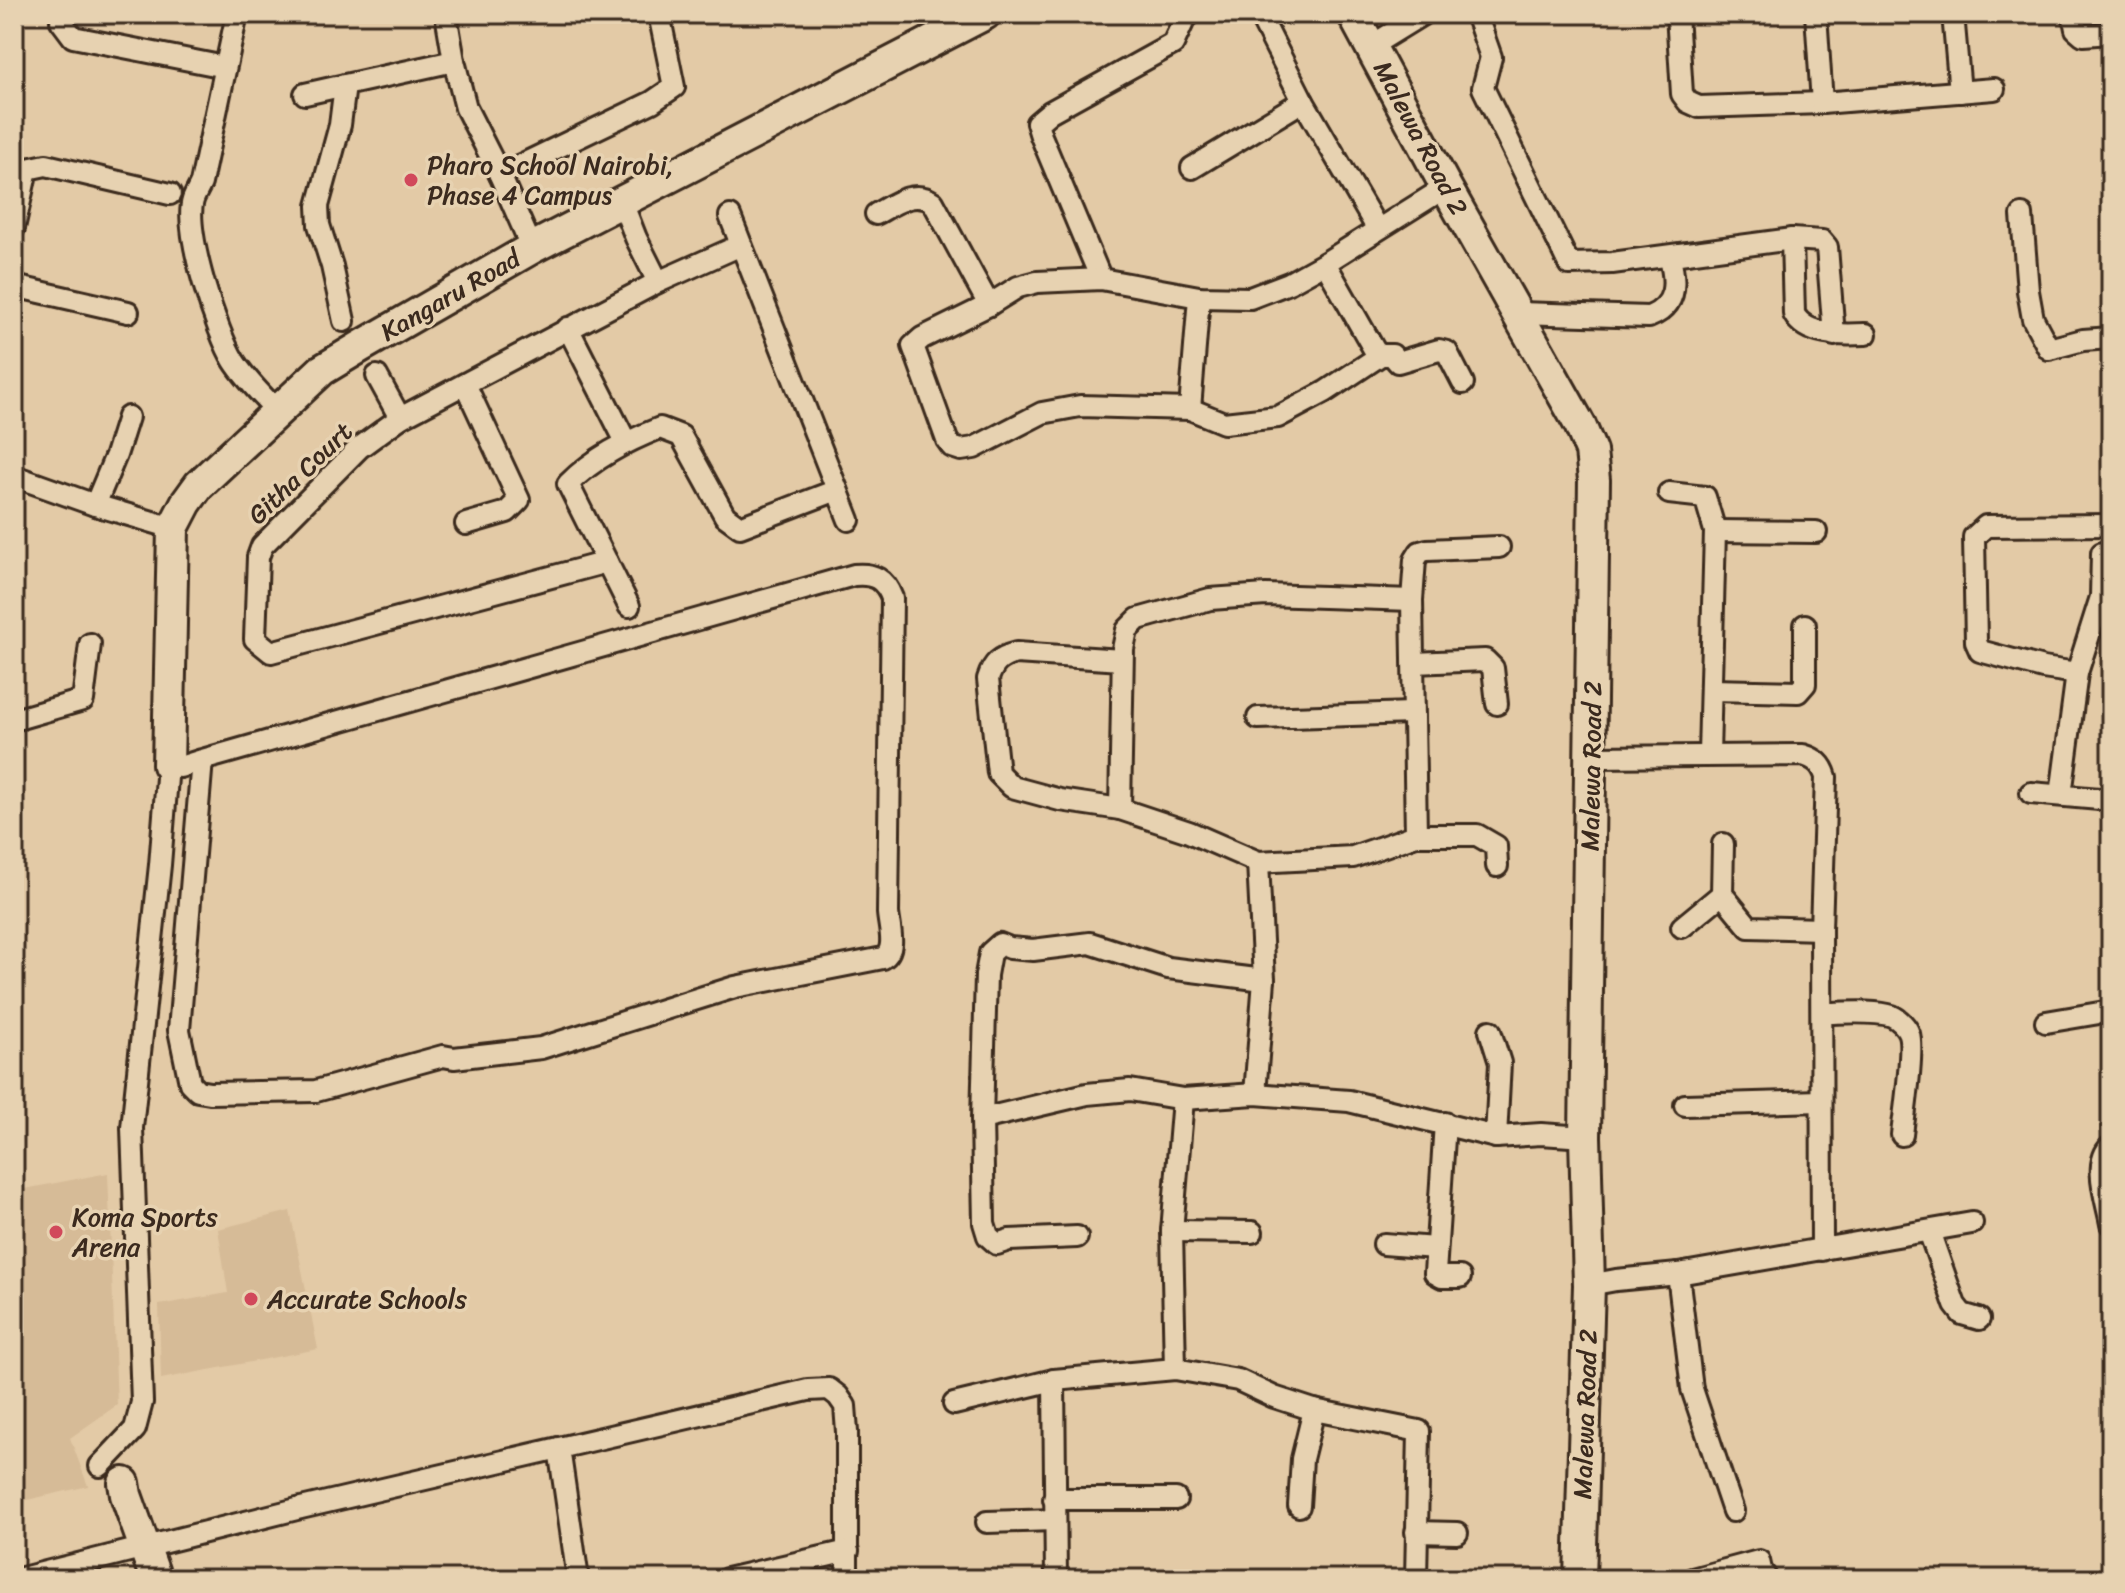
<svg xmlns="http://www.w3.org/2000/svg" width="2125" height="1593" font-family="Sriracha,sans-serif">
	<rect width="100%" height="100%" fill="#e3caa6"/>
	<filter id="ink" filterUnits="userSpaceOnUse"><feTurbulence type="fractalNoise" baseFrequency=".0125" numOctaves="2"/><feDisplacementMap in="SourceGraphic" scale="16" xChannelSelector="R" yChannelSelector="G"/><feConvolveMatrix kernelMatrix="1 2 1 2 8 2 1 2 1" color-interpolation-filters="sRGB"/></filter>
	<g filter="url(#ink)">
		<!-- built -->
		<g fill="#d6bb97">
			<polygon points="108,1173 117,1405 70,1438 88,1486 14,1503 14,1191"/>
			<polygon points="290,1211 318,1349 161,1379 159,1305 228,1293 218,1229"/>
		</g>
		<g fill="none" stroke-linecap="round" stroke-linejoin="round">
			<!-- street casing -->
			<g stroke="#3b2a1e" stroke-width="26">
				<g id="street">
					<polyline points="62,14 61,21 73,37 225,67"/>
					<path d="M 237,14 L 201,183 C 199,188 195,194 193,200 C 183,230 217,334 234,361 C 246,380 263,396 279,413"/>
					<polyline points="446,14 454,61 466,108 500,175 532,248"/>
					<polyline points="1259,14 1303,101 1377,228"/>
					<polyline points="1476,14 1491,57 1483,88 1569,264 1612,263 1792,239 1822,241 1827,247 1834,335"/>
					<polyline points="1677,14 1682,94 1688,102 1699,107 1822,103 1994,89"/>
					<polyline points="1816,14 1822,103"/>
					<polyline points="1953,14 1960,92"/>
					<polyline points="2073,14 2076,29 2083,35 2111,33"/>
					<polyline points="1371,46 1423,14"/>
					<polyline points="305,94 345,85"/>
					<polyline points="1192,168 1303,101"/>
					<polyline points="500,175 652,102 674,87 659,14"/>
					<polyline points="622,202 636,238 658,282"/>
					<path d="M 876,214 C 894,204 914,189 933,202 L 989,305"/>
					<polyline points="2022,215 2028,291 2033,319 2049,349 2083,340 2111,338"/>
					<polyline points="730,216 849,520"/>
					<polyline points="14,228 27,169 46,165 170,194"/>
					<path d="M 1792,239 L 1794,314 C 1806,337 1843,335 1866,334"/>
					<polyline points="1325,263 1375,351 1381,355 1392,355 1398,362 1439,350 1447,352 1463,383"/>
					<polyline points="1101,279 1041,136 1037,123 1050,112 1173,44 1184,20 1190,14"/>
					<polyline points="14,286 128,312"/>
					<path d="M 1519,313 L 1649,317 C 1677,306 1677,282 1669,256"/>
					<polyline points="344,321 332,266 319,225 318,206 340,125 345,85 454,61"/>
					<polyline points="568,328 626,442"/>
					<polyline points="1381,355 1325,392 1278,417 1224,423 1190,409 1080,406 1042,413 974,448 961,450 952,447 947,440 913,346 922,338 989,305 1018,287 1037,282 1101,279 1199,297 1250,298 1289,283 1325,263 1446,187"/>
					<polyline points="377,376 400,418"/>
					<polyline points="465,384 519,500 507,512 466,524"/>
					<polyline points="1190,409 1199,297"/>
					<polyline points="14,476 95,505 173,528"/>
					<polyline points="1669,493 1705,497 1715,531 1709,754"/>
					<polyline points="95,505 116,455 128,417"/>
					<polyline points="1715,531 1816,532"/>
					<polyline points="607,562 271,652 255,639 258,557 262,546 359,448 400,418 658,282 741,245"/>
					<path d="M 629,606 L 568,484 C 594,458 625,442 660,428 L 681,436 L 725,516 L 740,527 L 837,490"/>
					<path d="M 1122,660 L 1016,653 C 1000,657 993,663 988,679 L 998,773 L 1012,787 L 1060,800 L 1120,809 L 1189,832 L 1258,862 L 1353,857 L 1416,835 L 1477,835 L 1496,846 L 1497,866"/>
					<polyline points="1414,663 1485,660 1493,668 1497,704"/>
					<polyline points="2077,673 2043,668 1980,651 1976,642 1974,537 1986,526 2111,525"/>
					<polyline points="1711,690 1798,692 1805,684 1805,625"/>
					<polyline points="1258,718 1412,713"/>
					<polyline points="14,720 83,700 90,644"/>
					<path d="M 1591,757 L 1803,755 C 1816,759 1822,764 1826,777 L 1821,929 L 1822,1250"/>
					<polyline points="2031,793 2111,800"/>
					<polyline points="2061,795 2077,673 2101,597 2102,553"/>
					<polyline points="1120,809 1123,649 1127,630 1138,619 1210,599 1266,595 1412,600"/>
					<polyline points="1416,835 1412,600 1415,560 1420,552 1427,550 1499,547"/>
					<polyline points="1723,844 1722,894 1749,927 1821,929"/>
					<polyline points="1682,927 1722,894"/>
					<path d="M 1822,1013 C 1842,1013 1875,1010 1892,1016 C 1899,1019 1907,1027 1909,1034 C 1914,1050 1904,1115 1902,1135"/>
					<polyline points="2046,1022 2111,1011"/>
					<polyline points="1490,1031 1500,1063 1496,1137"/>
					<polyline points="1255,1094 1264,980 1258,862"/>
					<polyline points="1685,1105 1821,1101"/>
					<polyline points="982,1119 1087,1094 1130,1090 1183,1099 1255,1094 1349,1101 1496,1137 1541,1134 1585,1137"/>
					<polyline points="1445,1123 1435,1273 1442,1277 1460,1277"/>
					<path d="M 2111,1146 C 2092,1163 2107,1201 2111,1224"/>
					<polyline points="1172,1231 1252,1232"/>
					<polyline points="1929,1231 1955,1305 1962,1314 1979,1319"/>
					<polyline points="1077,1237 1009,1240 997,1244 988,1236 984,1223 982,1119 986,975 990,953 1000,944 1010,948 1033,950 1090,943 1168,968 1264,980"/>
					<polyline points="1384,1244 1435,1248"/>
					<polyline points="1678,1274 1692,1389 1733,1511"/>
					<polyline points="1589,1285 1616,1280 1678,1274 1972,1223"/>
					<polyline points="1175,1369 1172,1231 1183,1099"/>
					<polyline points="1054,1380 1056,1579"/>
					<polyline points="954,1404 1054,1380 1175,1369 1238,1380 1274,1397 1314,1410 1419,1431 1416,1579"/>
					<polyline points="559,1448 578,1579"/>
					<path d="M 100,1466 L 135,1429 L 142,1402 L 132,1128 L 160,865 L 168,765 L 180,767 L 202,760 L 854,575 C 874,573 885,579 892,598 L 888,913 C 889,927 897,950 883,958 L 735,987 L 541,1048 L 454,1058 L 443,1056 L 316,1091 L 210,1093 L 198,1091 L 190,1083 L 179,1030 L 202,760"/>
					<polyline points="1054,1499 1176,1499"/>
					<polyline points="1299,1506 1302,1459 1314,1410"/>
					<polyline points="987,1522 1054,1520"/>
					<polyline points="1416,1532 1457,1533"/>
					<polyline points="18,1579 301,1508 808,1390 829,1389 838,1396 845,1406 847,1432 847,1579"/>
					<polyline points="727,1579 848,1551"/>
					<polyline points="1692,1579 1759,1561 1761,1570 1767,1579"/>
				</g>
			</g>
			<!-- secondary casing -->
			<g stroke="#3b2a1e" stroke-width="36">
				<g id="secondary">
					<polyline points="1353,14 1446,187 1580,425 1591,451 1594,480 1585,1137 1589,1285 1580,1579"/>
					<polyline points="168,765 173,528 186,503 199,485 322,370 360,347 532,248 985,14"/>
					<polyline points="124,1483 126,1495 156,1579"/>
				</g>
			</g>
			<!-- street -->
			<use href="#street" stroke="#e7d2b1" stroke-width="20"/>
			<!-- secondary -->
			<use href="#secondary" stroke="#e7d2b1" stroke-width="30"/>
		</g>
	</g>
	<!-- markers -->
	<g fill="#d1495b" stroke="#e7d2b1" stroke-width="3">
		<circle cx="411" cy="180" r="8"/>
		<circle cx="56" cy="1232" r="8"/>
		<circle cx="251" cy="1299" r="8"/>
	</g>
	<g text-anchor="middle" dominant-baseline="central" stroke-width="7" stroke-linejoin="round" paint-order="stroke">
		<!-- street labels -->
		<g font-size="26" fill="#3b2a1e" stroke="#e7d2b1">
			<text transform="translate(1421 138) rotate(62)">Malewa Road 2</text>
			<text transform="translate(450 295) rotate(-30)">Kangaru Road</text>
			<text transform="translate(300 473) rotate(-44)">Githa Court</text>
			<text transform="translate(1591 766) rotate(-89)">Malewa Road 2</text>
			<text transform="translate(1585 1414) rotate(-88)">Malewa Road 2</text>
		</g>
		<!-- poi labels -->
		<g font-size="26" fill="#3b2a1e" stroke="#e7d2b1" text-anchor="start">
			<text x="427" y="165">Pharo School Nairobi,<tspan x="427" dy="30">Phase 4 Campus</tspan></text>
			<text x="72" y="1217">Koma Sports<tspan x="72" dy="30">Arena</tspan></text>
			<text x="267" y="1299">Accurate Schools</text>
		</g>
	</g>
	<!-- margin -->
	<rect width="2125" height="1593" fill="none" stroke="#e7d2b1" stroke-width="48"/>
	<rect x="24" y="24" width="2077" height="1545" fill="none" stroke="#3b2a1e" stroke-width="3" filter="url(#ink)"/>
</svg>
